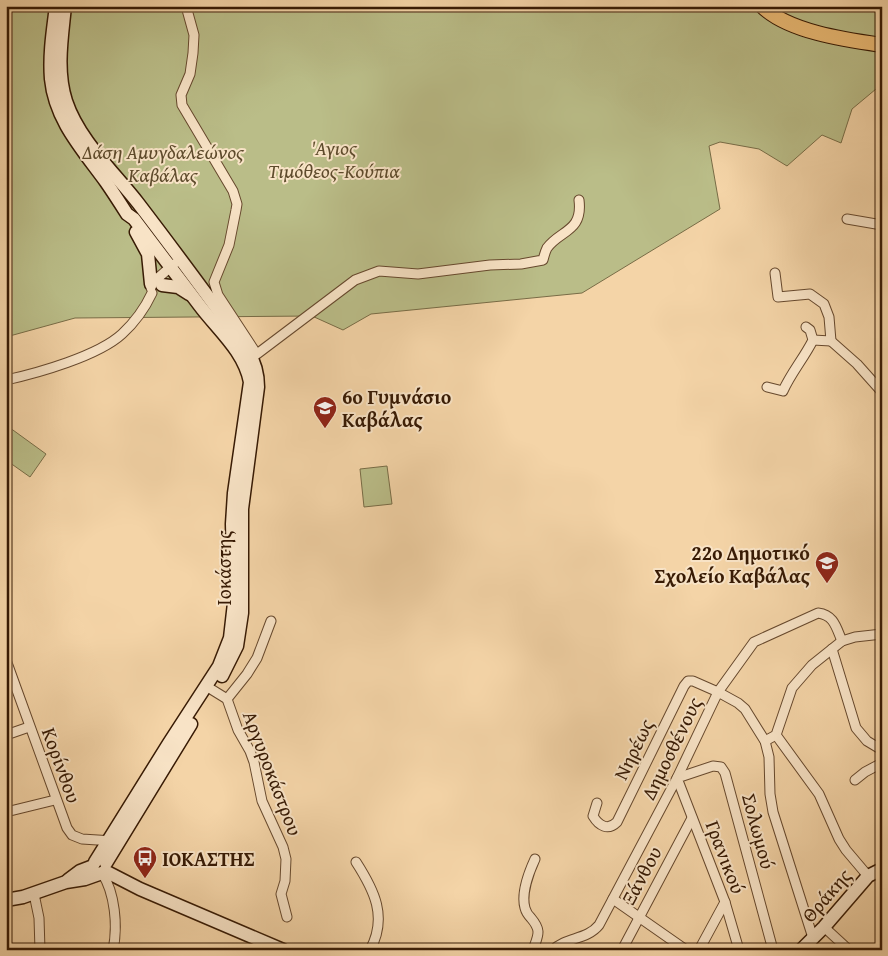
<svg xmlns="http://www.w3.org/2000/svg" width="888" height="956" font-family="'Gentium Book Plus',serif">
	<rect width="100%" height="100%" fill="#f4d4a7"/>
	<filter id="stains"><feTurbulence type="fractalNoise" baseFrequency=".004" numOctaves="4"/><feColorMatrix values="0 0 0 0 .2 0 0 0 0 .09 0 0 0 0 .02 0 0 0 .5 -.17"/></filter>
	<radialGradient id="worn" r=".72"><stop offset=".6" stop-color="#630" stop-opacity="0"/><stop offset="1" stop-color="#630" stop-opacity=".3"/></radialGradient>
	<!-- green -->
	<g fill="#babd88" stroke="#786c46">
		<polygon points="6,6 882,6 882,84 852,109 841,143 822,135 787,166 759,149 720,142 709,146 720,209 582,293 371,314 343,330 312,316 75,318 6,337"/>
		<polygon points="6,425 46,454 30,477 6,460"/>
		<polygon points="387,466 392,504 364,507 360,469"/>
	</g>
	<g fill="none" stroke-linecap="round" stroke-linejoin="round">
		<!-- street casing -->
		<g stroke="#66482d" stroke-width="11">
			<g id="street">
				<polyline points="186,6 194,35 193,53 190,74 181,95 182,105 233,191 237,204 236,210 229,245 214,282 218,295 254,350"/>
				<polyline points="847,219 882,225"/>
				<polyline points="775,273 778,297 810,294 824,304 829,317 831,341 813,340"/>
				<polyline points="151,288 151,284 174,264"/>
				<polyline points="831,341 857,364 882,392"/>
				<path d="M 257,354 L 355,280 L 379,271 L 418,274 L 490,265 L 521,264 L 543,260 C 544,256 545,252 547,248 C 560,230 583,232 579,200"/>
				<path d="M 6,380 C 38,373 98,356 122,334 C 134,323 145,308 152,293"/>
				<path d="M 767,387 L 783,391 C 791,373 804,358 813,340 L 810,330 L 806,327"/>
				<polyline points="832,649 856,728 867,741 882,750"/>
				<polyline points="6,660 67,828 72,835 82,839 113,841"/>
				<polyline points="206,686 227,699 238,730 250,751 254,762 262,801 283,847 286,859 285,881 281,894 287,917"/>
				<polyline points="227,699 247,674 257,658 271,621"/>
				<polyline points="6,735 29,727"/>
				<polyline points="776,735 819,794 839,839 846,850 868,876"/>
				<polyline points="765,741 776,735 792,688 812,665 842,641 855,637 882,634"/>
				<polyline points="855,780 865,772 882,763"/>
				<path d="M 597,803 L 593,816 C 599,826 608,831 617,822 L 684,686 L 688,681 L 693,681 L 718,692 L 738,703 L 745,709 L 765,741 L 769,757 L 770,794 L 773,812 L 813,938"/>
				<polyline points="6,812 55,800"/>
				<path d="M 356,862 C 374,890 388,917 370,950"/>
				<path d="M 102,873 C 115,893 118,926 113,950"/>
				<polyline points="34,894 39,918 40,950"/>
				<polyline points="613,899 686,950"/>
				<polyline points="824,927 849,950"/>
				<path d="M 533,950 C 538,935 542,931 531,918 C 528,915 526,912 525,908 C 521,894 529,872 535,859"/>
				<path d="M 553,950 C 566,937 587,940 599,925 L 677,778 L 718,692 L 754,642 L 818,613 C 834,615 836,627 842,641"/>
				<polyline points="622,950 692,818"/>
				<polyline points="699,950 725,902"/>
				<polyline points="739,950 725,902 677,778 713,766 721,767 725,773 773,950"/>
			</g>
		</g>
		<!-- secondary casing -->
		<g stroke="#371a04" stroke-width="15">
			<g id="secondary">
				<path d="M 56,6 C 53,30 49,54 51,79 C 55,120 82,149 106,182 C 113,192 120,203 127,214 L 134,219 C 156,248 178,277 200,306 C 218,330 244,351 250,382 L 234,493 L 232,524 L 234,603 L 230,638 L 219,666 L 169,743 L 95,862"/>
				<path d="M 65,6 C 62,37 56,70 66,101 C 79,140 113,171 138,203 C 174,250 210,299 245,347 C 254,359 258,372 258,387 L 242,509 L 242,613 L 237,646 L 222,676"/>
				<polyline points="136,232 148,254 151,284"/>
				<polyline points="162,285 178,287 189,294"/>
				<polyline points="106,863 191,724"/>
				<polyline points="105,871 140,889 283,950"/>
				<polyline points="68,880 80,871 93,866"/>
				<polyline points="6,900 23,897 66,882 85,879 102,873"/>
				<polyline points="801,950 824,927 868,876 882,869"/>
			</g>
		</g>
		<!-- primary casing -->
		<g stroke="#371a04" stroke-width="16">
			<path id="primary" d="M 762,6 C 788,32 847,40 882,45"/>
		</g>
		<!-- street -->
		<use href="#street" stroke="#f8e3c6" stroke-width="9"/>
		<!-- secondary -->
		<use href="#secondary" stroke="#f8e3c6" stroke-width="12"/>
		<!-- primary -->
		<use href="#primary" stroke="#eaba74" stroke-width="14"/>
	</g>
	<!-- icons -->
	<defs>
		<g id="school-pin" transform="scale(1.25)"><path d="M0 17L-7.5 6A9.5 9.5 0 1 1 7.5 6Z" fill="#8f2418" stroke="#f8e3c6"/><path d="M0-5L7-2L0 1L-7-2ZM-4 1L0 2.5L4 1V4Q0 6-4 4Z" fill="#fff"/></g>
		<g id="bus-pin" transform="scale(1.25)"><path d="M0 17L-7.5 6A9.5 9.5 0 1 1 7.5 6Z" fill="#8f2418" stroke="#f8e3c6"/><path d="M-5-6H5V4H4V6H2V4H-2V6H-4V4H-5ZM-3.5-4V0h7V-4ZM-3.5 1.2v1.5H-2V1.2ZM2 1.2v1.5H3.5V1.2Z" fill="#fff"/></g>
	</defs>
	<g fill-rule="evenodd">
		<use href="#school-pin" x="325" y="408"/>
		<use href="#school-pin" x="827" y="563"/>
		<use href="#bus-pin" x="145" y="858"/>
	</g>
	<g text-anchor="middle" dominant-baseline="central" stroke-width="4" stroke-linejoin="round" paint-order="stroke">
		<!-- park labels -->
		<g font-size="20" font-style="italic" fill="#5e4b2c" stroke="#f8e3c6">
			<text x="334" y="147">'Αγιος<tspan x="334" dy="23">Τιμόθεος-Κούπια</tspan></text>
			<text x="163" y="151">Δάση Αμυγδαλεώνος<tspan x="163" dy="23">Καβάλας</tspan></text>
		</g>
		<!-- poi labels -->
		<g font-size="20" font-weight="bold" fill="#371a04" stroke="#f8e3c6" text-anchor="start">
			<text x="342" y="396">6ο Γυμνάσιο<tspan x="342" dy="23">Καβάλας</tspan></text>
			<text x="810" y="552" text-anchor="end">22ο Δημοτικό<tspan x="810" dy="23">Σχολείο Καβάλας</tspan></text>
			<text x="162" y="858">ΙΟΚΑΣΤΗΣ</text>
		</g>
		<!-- street labels -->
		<g font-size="20" fill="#371a04" stroke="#f8e3c6">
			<text transform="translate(223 568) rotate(-90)">Ιοκάστης</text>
			<text transform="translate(671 748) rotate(-64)">Δημοσθένους</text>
			<text transform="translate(633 749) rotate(-64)">Νηρέως</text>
			<text transform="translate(62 765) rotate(70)">Κορίνθου</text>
			<text transform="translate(273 773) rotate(69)">Αργυροκάστρου</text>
			<text transform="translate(759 831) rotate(75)">Σολωμού</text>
			<text transform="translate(726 857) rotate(69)">Γρανικού</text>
			<text transform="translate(641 875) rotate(-62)">Ξάνθου</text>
			<text transform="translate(826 895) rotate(-49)">Θράκης</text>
		</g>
	</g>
	<!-- margin -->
	<rect width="888" height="956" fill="none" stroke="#f4d4a7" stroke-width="25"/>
	<rect x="8" y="8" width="873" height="941" fill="none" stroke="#371a04" stroke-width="2.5"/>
	<rect x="12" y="12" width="863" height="931" fill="none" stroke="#371a04"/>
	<rect width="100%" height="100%" filter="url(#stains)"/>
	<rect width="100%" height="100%" fill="url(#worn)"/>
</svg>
